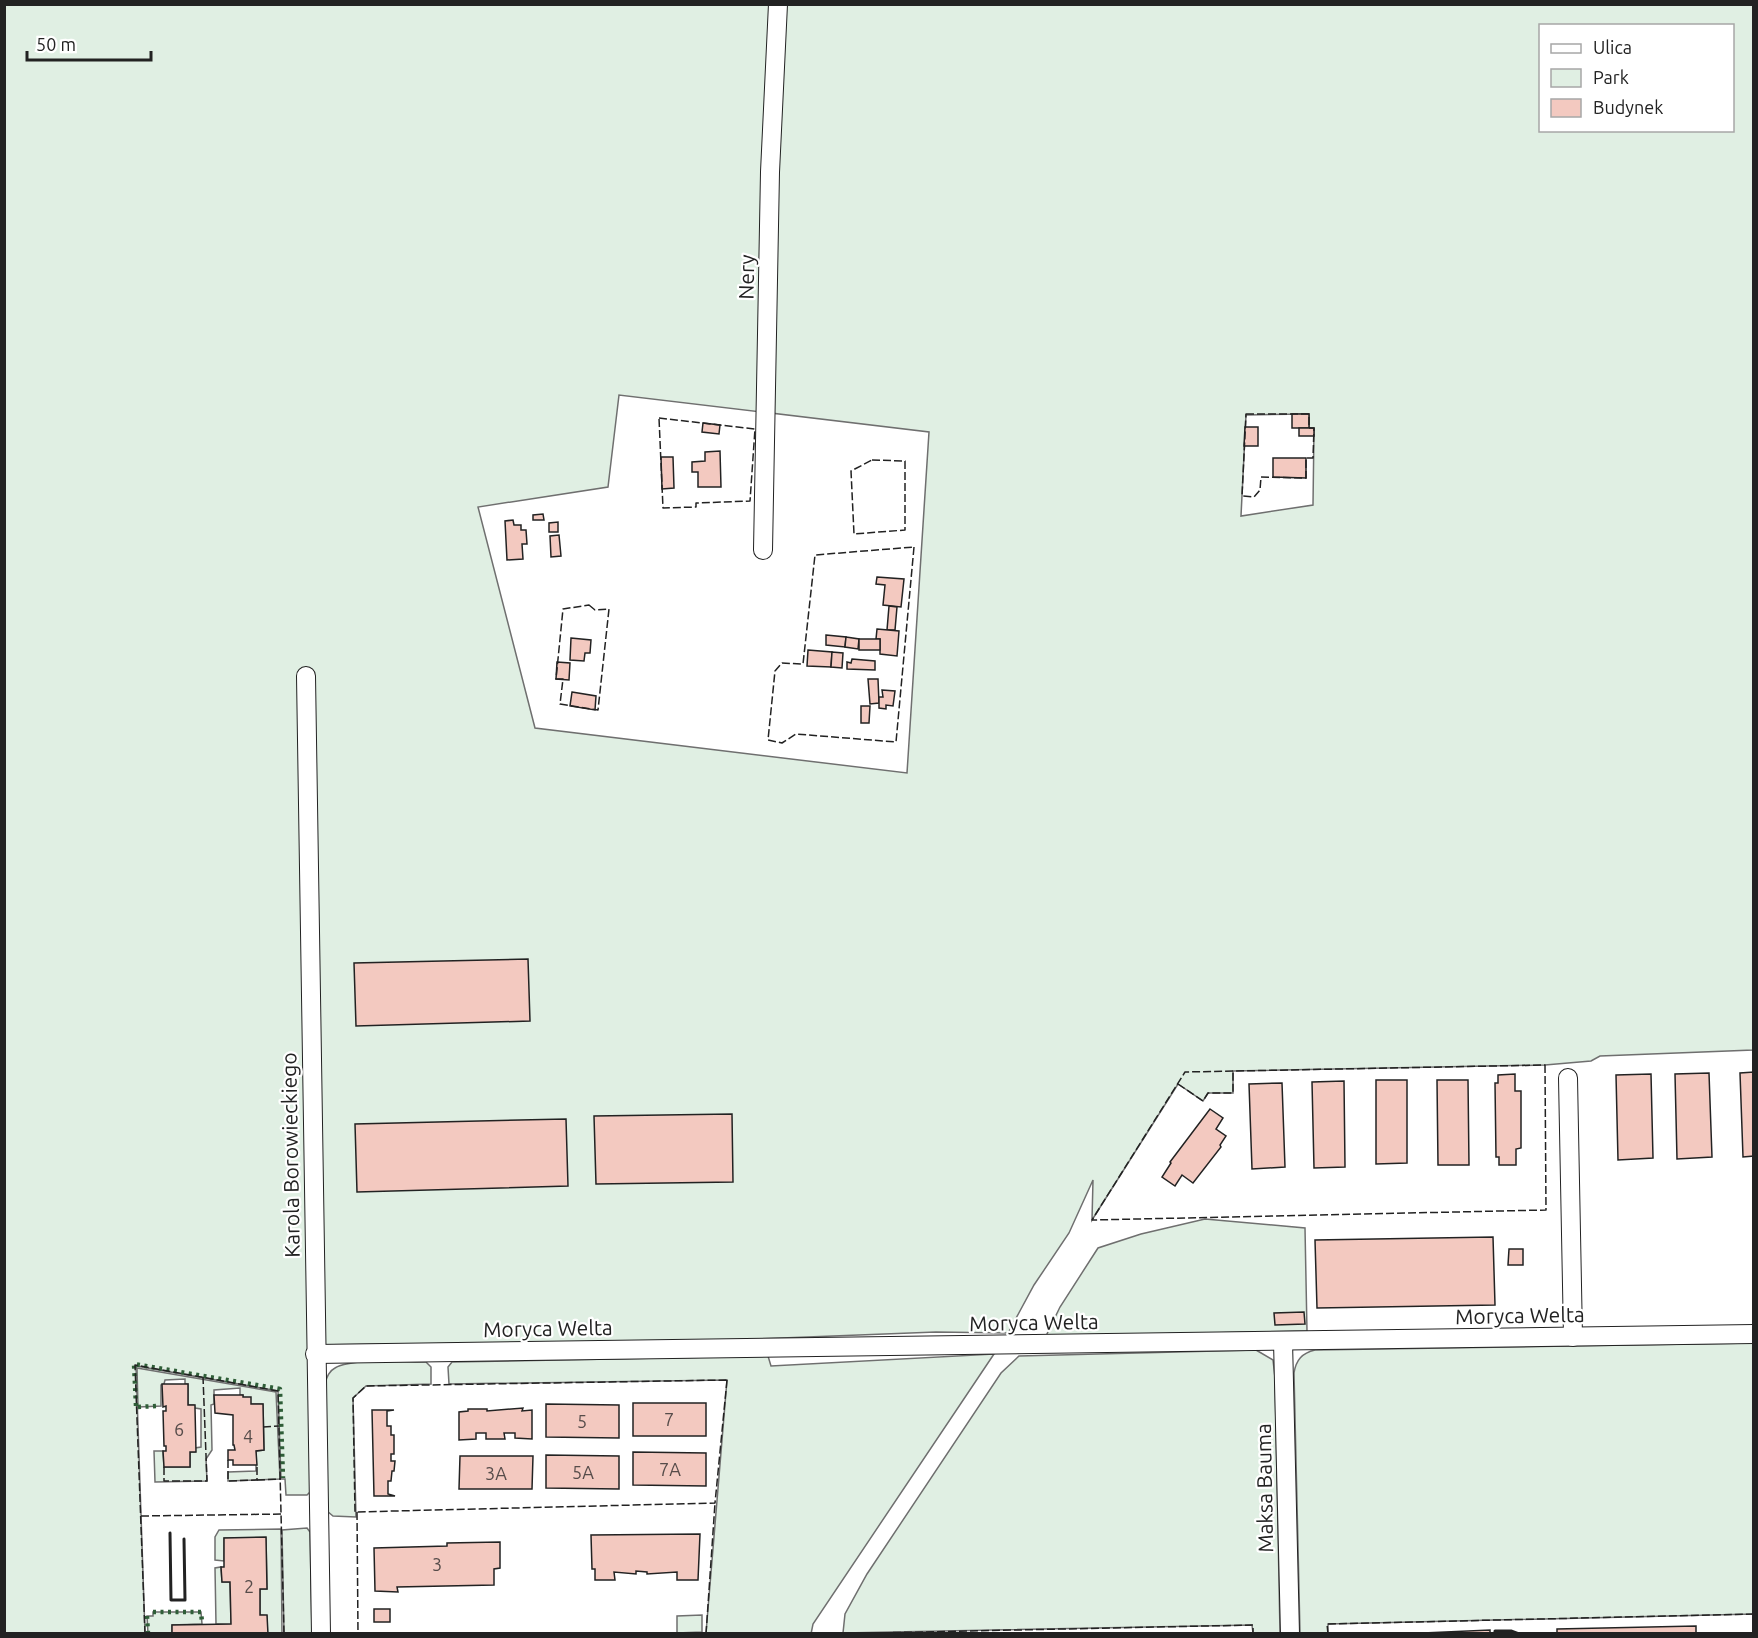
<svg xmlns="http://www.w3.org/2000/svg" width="1758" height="1638" font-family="Ubuntu,sans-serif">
	<rect width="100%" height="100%" fill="#fff"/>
	<!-- green -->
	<g fill="#e0efe3" stroke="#6f6f6f" stroke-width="1.5" fill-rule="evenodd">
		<path d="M 5,5 L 773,5 L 761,412 L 619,395 L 608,487 L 478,507 L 535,728 L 907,773 L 929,432 L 771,413 L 783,5 L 1753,5 L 1753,1050 L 1600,1056 L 1591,1061 L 1545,1065 L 1233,1071 L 1233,1093 L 1208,1093 L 1203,1101 L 1178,1084 L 1092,1220 L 1093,1180 L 1069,1233 L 1034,1285 L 1008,1333 L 936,1332 L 705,1341 L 308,1345 L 311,1491 L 307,1495 L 286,1495 L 285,1479 L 281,1479 L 278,1391 L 136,1366 L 145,1633 L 5,1634 ZM 1540,26 L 1732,26 L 1732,130 L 1540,130 ZM 1309,414 L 1309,428 L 1314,429 L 1313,505 L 1241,516 L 1246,415 Z"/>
		<polygon points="1205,1219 1305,1228 1307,1331 1046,1336 1060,1307 1098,1248 1141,1234"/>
		<path d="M 1753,1343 L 1753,1614 L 1328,1624 L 1328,1633 L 1300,1633 L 1294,1373 C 1296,1360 1302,1353 1315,1350 Z"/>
		<polygon points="1256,1350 1273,1360 1275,1378 1280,1633 1253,1633 1252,1625 843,1633 845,1614 867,1574 1001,1373 1019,1356"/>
		<polygon points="994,1354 813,1624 811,1634 706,1633 727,1380 449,1384 448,1367 452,1362 768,1356 771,1366"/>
		<path d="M 426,1362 L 431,1367 L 431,1384 L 366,1386 L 353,1398 L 356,1517 L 333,1516 L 327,1511 L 325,1383 C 327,1377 329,1371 335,1368 C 352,1358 404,1362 426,1362 Z"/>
		<polygon points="137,1368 276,1392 280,1479 228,1481 228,1472 256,1471 256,1451 264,1450 263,1404 251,1404 243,1397 243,1395 240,1395 240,1388 214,1390 214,1404 211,1405 212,1450 206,1459 207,1481 155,1482 154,1451 163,1451 164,1467 190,1467 190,1452 195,1452 195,1448 201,1447 201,1409 195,1408 194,1405 188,1405 188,1384 185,1384 185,1379 165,1380 164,1384 161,1385 161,1406 138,1407"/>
		<polygon points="307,1528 310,1532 312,1633 284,1633 282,1530"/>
		<polygon points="281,1529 282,1633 267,1633 267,1616 260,1615 260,1589 267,1589 266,1538 224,1538 224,1561 215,1560 215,1537 219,1530"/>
		<polygon points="221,1567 222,1582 230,1582 231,1624 216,1624 215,1568"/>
		<polygon points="153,1612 201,1612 202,1624 172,1625 172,1633 148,1633 147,1616 153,1616"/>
		<polygon points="702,1615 702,1632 677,1633 677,1616"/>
	</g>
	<!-- building -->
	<g fill="#f3c9c0" stroke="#222" stroke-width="1.5">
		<rect x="1292" y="414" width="17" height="14"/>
		<polygon points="703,423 720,425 719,434 702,432"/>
		<polygon points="1245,427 1258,427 1258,446 1244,446"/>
		<rect x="1299" y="428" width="15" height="8"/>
		<polygon points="720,451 721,487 698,487 698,472 692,472 692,462 705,461 705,452"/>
		<polygon points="661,457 673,457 674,488 662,489"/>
		<polygon points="1273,458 1306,458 1306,478 1273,477"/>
		<polygon points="543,514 544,520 533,520 533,515"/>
		<polygon points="513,520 514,525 521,525 521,530 526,530 527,544 522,544 523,559 507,560 505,521"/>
		<polygon points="558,522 558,532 549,532 549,523"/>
		<polygon points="559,535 561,556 551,557 550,536"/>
		<polygon points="877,577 904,579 901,607 883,605 885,585 876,584"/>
		<polygon points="889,606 897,607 895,630 887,630"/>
		<polygon points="877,629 899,631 897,656 880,654 880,639 876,639"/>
		<polygon points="826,635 846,637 845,647 826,645"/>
		<polygon points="846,637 859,639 858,649 845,647"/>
		<polygon points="571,638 591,640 590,653 585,653 584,661 570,660"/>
		<rect x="859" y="639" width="21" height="11"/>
		<polygon points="808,650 832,652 831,667 807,666"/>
		<polygon points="832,652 843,653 842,668 831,667"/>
		<polygon points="852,659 875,661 875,670 847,669 847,662 851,663"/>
		<polygon points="557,662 570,663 569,680 556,679"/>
		<polygon points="868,679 878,679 879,703 870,704"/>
		<polygon points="882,690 895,691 893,706 886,705 886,709 879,708 879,697 883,697"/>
		<polygon points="572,692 596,696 595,710 570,706"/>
		<polygon points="861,706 870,706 869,723 861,723"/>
		<polygon points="528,959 530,1021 356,1026 354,963"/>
		<polygon points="1754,1072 1754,1156 1743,1157 1740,1073"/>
		<polygon points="1709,1073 1712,1157 1677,1159 1675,1074"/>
		<polygon points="1515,1074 1515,1091 1521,1091 1521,1148 1516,1149 1516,1165 1499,1165 1499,1157 1496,1157 1495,1083 1498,1083 1498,1075"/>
		<polygon points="1651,1074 1653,1158 1618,1160 1616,1075"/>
		<polygon points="1376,1080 1407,1080 1407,1163 1376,1164"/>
		<polygon points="1437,1080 1468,1080 1469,1165 1438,1165"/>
		<polygon points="1344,1081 1345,1167 1314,1168 1312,1082"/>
		<polygon points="1282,1083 1285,1167 1252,1169 1249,1084"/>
		<polygon points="1210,1109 1223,1118 1216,1129 1226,1136 1220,1145 1221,1147 1193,1183 1182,1175 1175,1186 1162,1177 1171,1163 1170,1162"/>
		<polygon points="732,1114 733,1182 596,1184 594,1116"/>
		<polygon points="566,1119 568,1186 357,1192 355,1124"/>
		<polygon points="1493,1237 1495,1305 1317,1308 1315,1240"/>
		<polygon points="1509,1249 1523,1249 1523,1265 1508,1265"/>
		<polygon points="1304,1312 1305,1324 1275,1325 1274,1313"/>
		<polygon points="162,1384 188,1384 188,1405 195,1405 195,1408 196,1452 190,1452 190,1467 164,1467 163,1451 166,1451 166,1446 164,1446 163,1411 166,1411 166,1406 163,1407"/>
		<polygon points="214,1395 243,1395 243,1397 251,1397 251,1404 263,1404 264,1450 256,1451 257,1465 233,1465 233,1460 228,1460 228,1450 235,1450 234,1445 233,1445 233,1415 215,1413"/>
		<rect x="633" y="1403" width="73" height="33"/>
		<polygon points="546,1404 619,1405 619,1438 546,1437"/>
		<polygon points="523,1408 522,1411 532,1410 532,1439 515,1438 515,1433 504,1433 505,1439 486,1439 486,1433 476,1433 476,1439 459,1440 459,1412 468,1411 468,1409 487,1409 487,1411"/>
		<polygon points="372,1410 394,1410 387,1411 387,1426 391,1426 391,1435 394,1435 394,1454 391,1454 391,1461 395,1461 394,1471 392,1471 391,1481 388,1481 388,1494 395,1496 374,1496"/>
		<polygon points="633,1452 706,1453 706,1486 633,1485"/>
		<polygon points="546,1455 619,1456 619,1489 546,1488"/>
		<polygon points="460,1456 533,1456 532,1489 459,1489"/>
		<polygon points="700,1534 698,1580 677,1580 677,1572 647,1574 647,1572 636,1571 636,1574 614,1572 615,1580 595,1580 595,1569 592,1569 591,1535"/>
		<polygon points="266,1537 267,1589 260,1589 260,1615 267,1615 268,1634 172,1634 172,1625 231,1624 230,1582 222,1582 221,1567 224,1567 224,1538"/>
		<polygon points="500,1542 500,1568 494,1569 494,1585 397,1587 398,1592 375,1591 374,1548 447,1546 447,1543"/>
		<rect x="374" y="1609" width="16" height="13"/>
		<polygon points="1696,1626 1696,1634 1557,1634 1557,1629"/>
		<polygon points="1490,1630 1490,1634 1400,1634"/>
	</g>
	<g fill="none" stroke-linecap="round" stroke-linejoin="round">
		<!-- minor casing -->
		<g stroke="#222" stroke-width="20">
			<g id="minor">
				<polyline points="763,550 770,172 778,4"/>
				<polyline points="306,676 321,1634"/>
				<polyline points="1568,1078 1573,1337"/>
				<polyline points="1283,1341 1290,1634"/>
				<polyline points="315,1354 1754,1334"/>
			</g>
		</g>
		<!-- minor -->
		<use href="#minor" stroke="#fff" stroke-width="18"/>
		<!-- hedge -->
		<g stroke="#2f5e38" stroke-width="4.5" stroke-dasharray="3 4.5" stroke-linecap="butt">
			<polyline points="136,1406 134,1364 280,1389 283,1478"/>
			<polyline points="138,1407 156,1406"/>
			<polyline points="153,1612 201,1612 202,1622"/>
			<polyline points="147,1616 148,1634"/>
		</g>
		<!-- fence -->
		<g stroke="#222" stroke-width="1.5" stroke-dasharray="8 3" stroke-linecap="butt">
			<polygon points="1246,414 1309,414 1309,428 1314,428 1313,458 1306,458 1306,478 1261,477 1260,490 1254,497 1242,496"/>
			<polygon points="659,418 755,429 750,501 696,503 696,507 663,508"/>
			<polygon points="872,460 905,461 905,530 854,534 851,471"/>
			<polygon points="914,547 896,742 796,734 782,743 768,740 775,671 782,663 803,664 815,555"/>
			<polygon points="589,605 595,610 609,609 598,710 560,704 563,679 556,679 563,609"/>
			<polygon points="1545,1065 1546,1210 1092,1220 1185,1072"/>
			<polyline points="1178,1084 1203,1101 1208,1093 1233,1093 1233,1071"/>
			<polygon points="727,1380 715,1503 355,1512 353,1398 366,1386"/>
			<polyline points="263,1427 279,1426"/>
			<polyline points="228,1460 228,1481 257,1480 257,1465"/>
			<polyline points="164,1467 164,1481 207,1481 203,1377"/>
			<polyline points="257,1480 281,1479"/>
			<polyline points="357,1512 358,1634"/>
			<polyline points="141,1516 282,1514"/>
			<polyline points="145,1634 135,1365 278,1391 284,1634"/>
			<polyline points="706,1634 715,1503 714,1503"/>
			<polyline points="827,1634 1253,1625 1253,1634"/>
			<polyline points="1328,1634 1327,1624 1754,1614"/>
		</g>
		<!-- wall -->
		<g stroke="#222" stroke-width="3">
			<polyline points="170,1533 171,1600 185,1600 184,1539"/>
			<polyline points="1495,1634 1495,1631 1511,1631 1519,1634"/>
		</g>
	</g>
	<g text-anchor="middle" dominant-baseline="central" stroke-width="4.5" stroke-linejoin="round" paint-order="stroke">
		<!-- number labels -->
		<g font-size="18" fill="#564c4a">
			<text x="669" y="1419">7</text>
			<text x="582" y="1421">5</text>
			<text x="179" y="1429">6</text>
			<text x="248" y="1436">4</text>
			<text x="670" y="1469">7A</text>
			<text x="583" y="1472">5A</text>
			<text x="496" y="1473">3A</text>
			<text x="437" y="1564">3</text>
			<text x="249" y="1586">2</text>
		</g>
		<!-- street labels -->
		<g font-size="21" fill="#222" stroke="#fff">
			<text transform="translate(746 277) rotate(-89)">Nery</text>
			<text transform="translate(290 1155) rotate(-91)">Karola Borowieckiego</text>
			<text transform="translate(1520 1315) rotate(-1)">Moryca Welta</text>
			<text transform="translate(1034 1322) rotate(-1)">Moryca Welta</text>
			<text transform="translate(548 1328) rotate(-1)">Moryca Welta</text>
			<text transform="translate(1264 1488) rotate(-91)">Maksa Bauma</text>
		</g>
	</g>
	<!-- border -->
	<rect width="1758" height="1638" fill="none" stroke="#222222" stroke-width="12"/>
	<!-- legend -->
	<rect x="1539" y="24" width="195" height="108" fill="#ffffff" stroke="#a7a7a7" stroke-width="1.5"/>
	<rect x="1551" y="44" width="30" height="9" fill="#ffffff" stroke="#a7a7a7" stroke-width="1.5"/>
	<text x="1593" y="54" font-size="18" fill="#222222">Ulica</text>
	<rect x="1551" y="69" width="30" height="18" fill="#e0efe3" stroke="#a7a7a7" stroke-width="1.5"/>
	<text x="1593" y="84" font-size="18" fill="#222222">Park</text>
	<rect x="1551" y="99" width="30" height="18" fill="#f3c9c0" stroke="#a7a7a7" stroke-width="1.5"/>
	<text x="1593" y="114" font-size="18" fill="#222222">Budynek</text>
	<!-- scale -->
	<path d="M27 51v9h124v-9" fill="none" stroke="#222222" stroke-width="3"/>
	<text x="36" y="51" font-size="18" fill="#222222" stroke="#ffffff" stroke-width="4.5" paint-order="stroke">50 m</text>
</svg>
